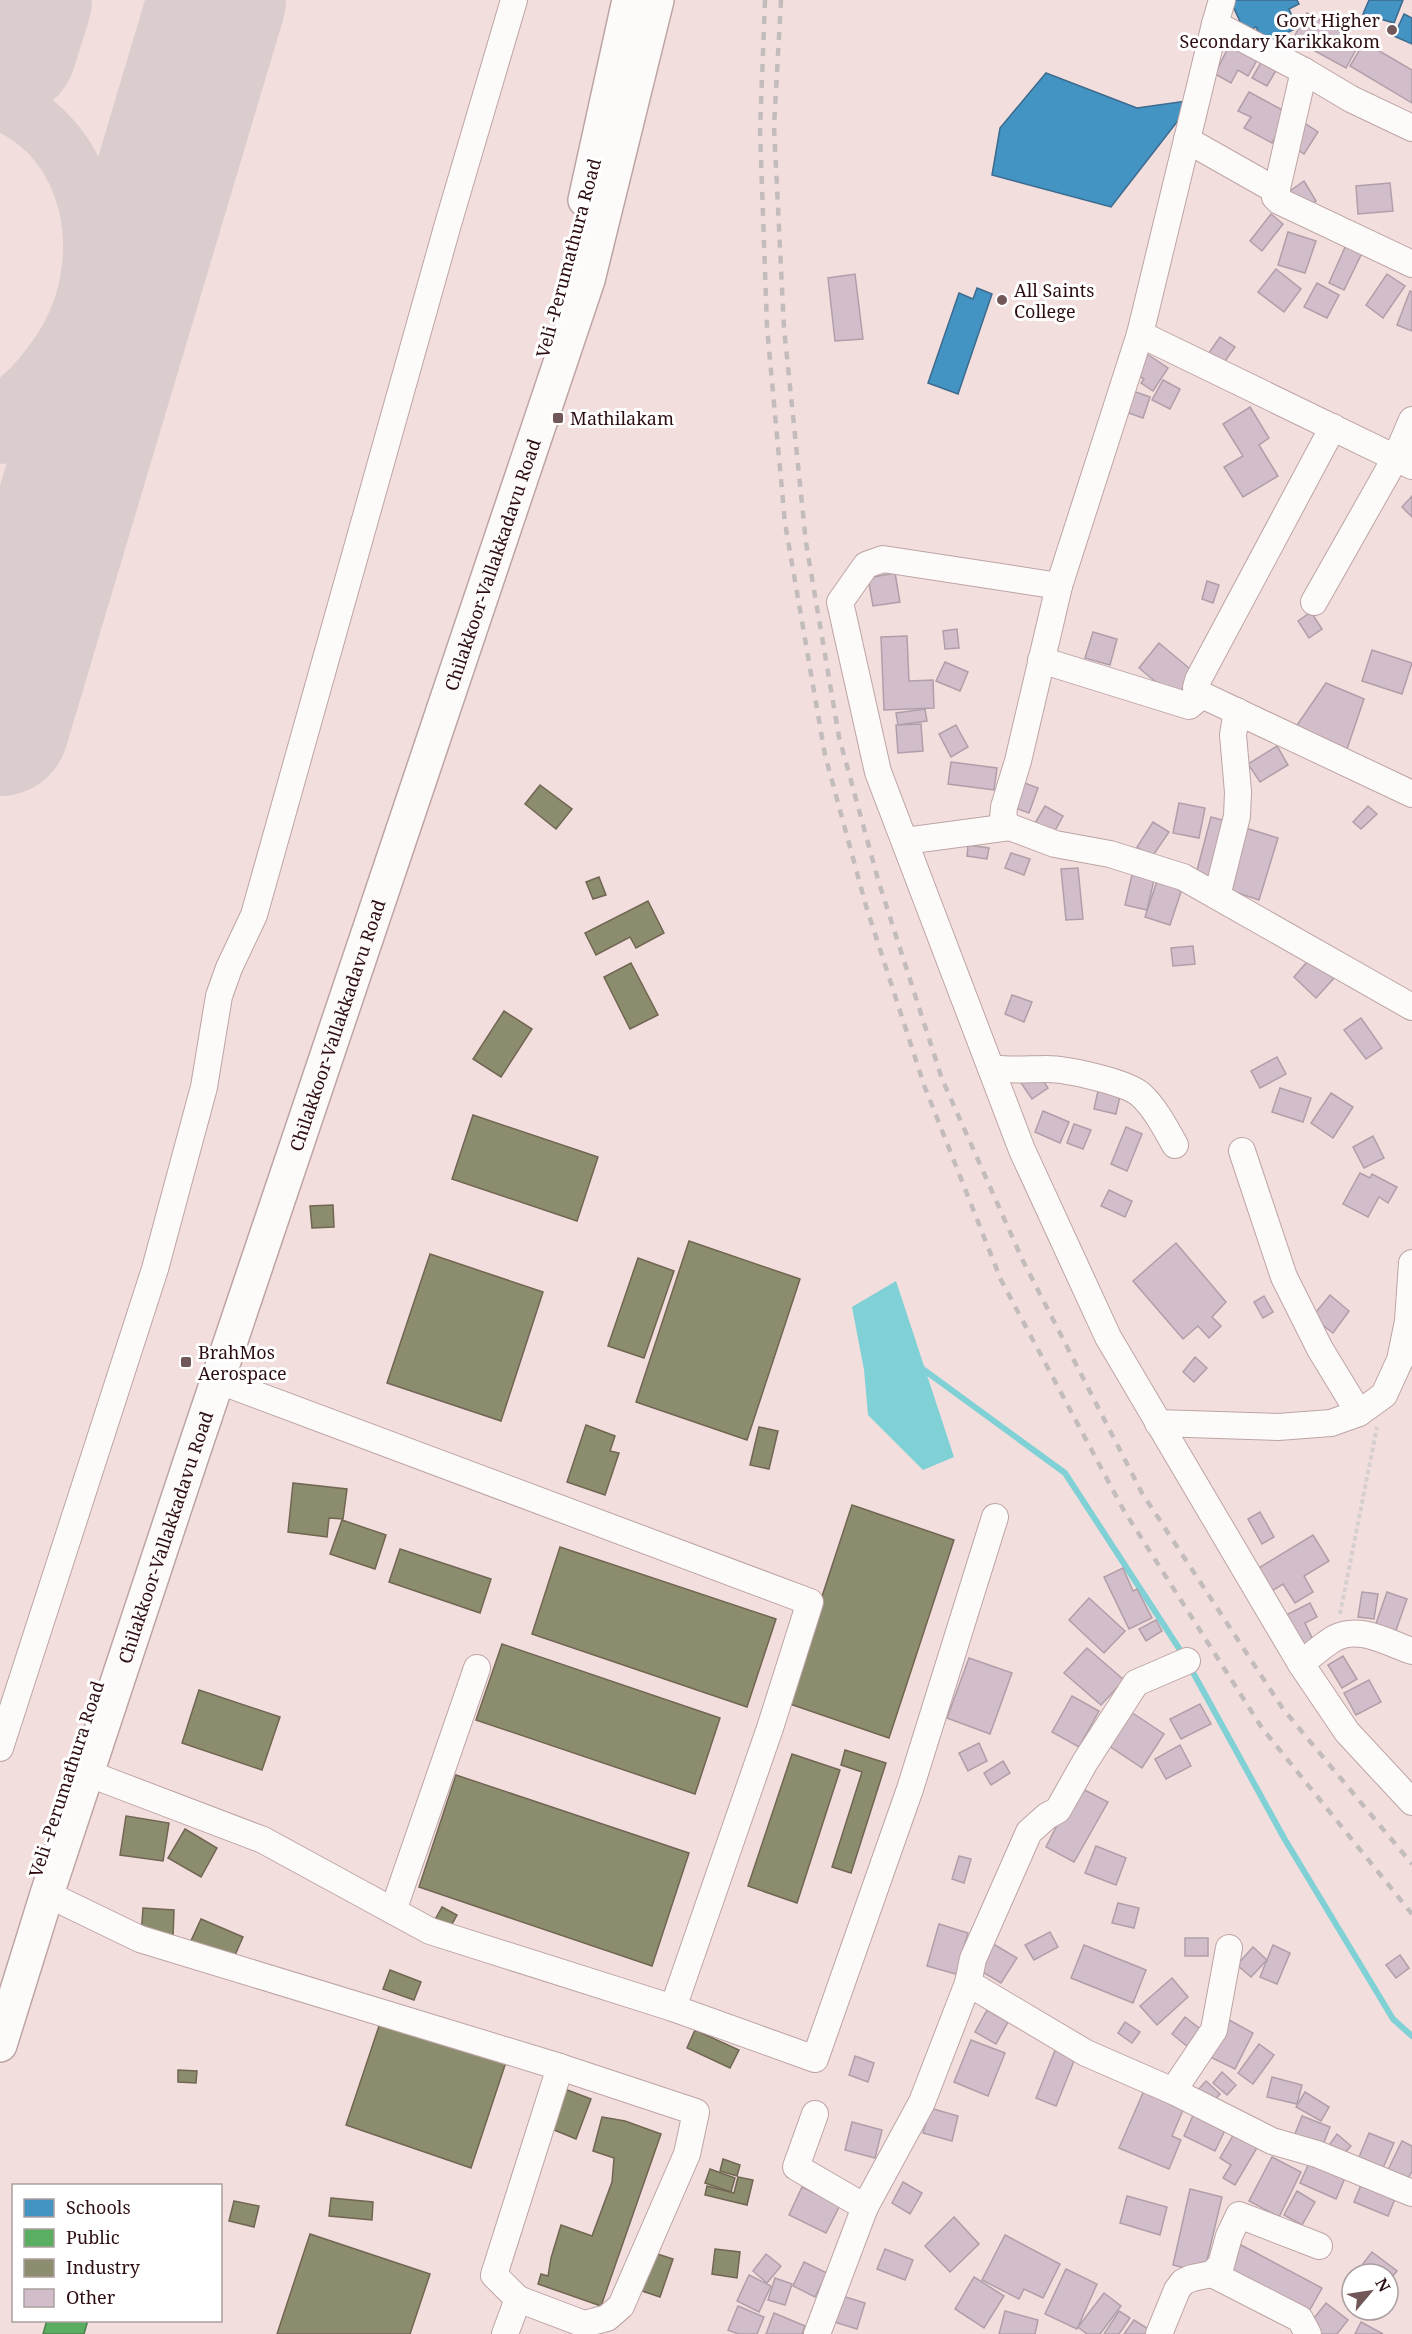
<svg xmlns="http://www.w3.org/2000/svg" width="1412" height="2334" font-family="'Noto Serif',serif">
	<rect width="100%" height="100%" fill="#f3dede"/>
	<!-- water -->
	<polygon fill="#7fd1d6" points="896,1281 954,1457 923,1470 868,1415 864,1370 852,1307"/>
	<!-- schools -->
	<g fill="#4393c3" stroke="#3c6b8d" stroke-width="1.5">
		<polygon points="1230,0 1297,0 1299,4 1289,9 1297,28 1264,44 1256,27 1245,32"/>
		<polygon points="1369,0 1403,0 1394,23 1363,14"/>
		<polygon points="1404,14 1412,18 1412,44 1394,36"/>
		<polygon points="1046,73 1137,108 1194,100 1111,207 992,175 1000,128"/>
		<polygon points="977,288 992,294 958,394 928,383 959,293 973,299"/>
	</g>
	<!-- public -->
	<polygon fill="#5aae61" stroke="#4c7e49" stroke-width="1.5" points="47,2320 88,2320 84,2334 43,2334"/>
	<!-- industry -->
	<g fill="#8c8c6e" stroke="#706652" stroke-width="1.5">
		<polygon points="540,785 572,809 556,829 525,804"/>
		<polygon points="599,877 606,895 593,899 586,882"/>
		<polygon points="648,901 664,933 636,948 630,937 596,955 585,933"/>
		<polygon points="631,963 658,1015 630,1029 604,977"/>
		<polygon points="504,1011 532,1029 501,1077 473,1059"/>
		<polygon points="473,1115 598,1157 577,1221 452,1179"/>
		<polygon points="333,1205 334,1227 312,1228 310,1206"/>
		<polygon points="689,1241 800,1279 747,1440 636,1402"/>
		<polygon points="430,1254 543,1292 501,1421 387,1383"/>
		<polygon points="638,1258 674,1271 644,1358 608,1346"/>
		<polygon points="586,1425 615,1436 610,1451 619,1453 605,1495 567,1482"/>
		<polygon points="759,1427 778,1431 769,1469 750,1465"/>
		<polygon points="293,1483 347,1489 343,1519 329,1518 327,1537 288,1532"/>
		<polygon points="852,1505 954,1540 889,1738 787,1703"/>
		<polygon points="342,1520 386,1535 375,1569 330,1554"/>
		<polygon points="560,1547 776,1619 747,1707 532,1634"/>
		<polygon points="400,1549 491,1579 480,1613 389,1582"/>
		<polygon points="502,1644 720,1718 695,1794 476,1720"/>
		<polygon points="199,1690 280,1717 262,1770 182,1743"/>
		<polygon points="845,1750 886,1763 851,1873 832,1867 862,1772 841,1765"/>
		<polygon points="792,1754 840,1770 797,1903 748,1886"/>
		<polygon points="456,1775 689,1853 652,1966 419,1887"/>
		<polygon points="126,1816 169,1823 163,1861 120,1855"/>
		<polygon points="185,1829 217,1848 201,1877 168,1858"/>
		<polygon points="442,1907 457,1915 446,1935 431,1927"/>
		<polygon points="143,1908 174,1910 173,1938 141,1936"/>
		<polygon points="201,1919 243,1937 232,1962 190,1943"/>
		<polygon points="390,1970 421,1982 414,2000 383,1989"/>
		<polygon points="383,2014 508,2056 471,2168 346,2125"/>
		<polygon points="695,2030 739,2050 730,2068 687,2048"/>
		<polygon points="178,2070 197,2071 196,2083 178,2082"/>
		<polygon points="562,2088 591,2099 576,2139 547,2127"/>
		<polygon points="602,2117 625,2121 661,2134 601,2306 538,2284 541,2274 548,2276 551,2258 561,2225 592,2236 612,2182 614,2158 593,2151"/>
		<polygon points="723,2159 740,2165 737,2176 720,2171"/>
		<polygon points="710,2169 735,2178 731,2192 705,2183"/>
		<polygon points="738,2177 753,2180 747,2205 705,2195 707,2186 734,2193"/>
		<polygon points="331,2198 373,2202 372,2220 329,2216"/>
		<polygon points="234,2201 259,2206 254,2227 229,2221"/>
		<polygon points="310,2234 430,2274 410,2334 277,2334"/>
		<polygon points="715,2249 740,2252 737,2278 712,2274"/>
		<polygon points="648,2251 673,2259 660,2297 636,2289"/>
	</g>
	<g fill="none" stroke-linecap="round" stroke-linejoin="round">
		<!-- stream -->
		<g stroke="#7fd1d6" stroke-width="6">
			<polyline points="920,1367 1065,1473 1184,1656"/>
			<polyline points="1190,1667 1284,1838 1393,2019 1412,2036"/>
		</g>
		<!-- taxiway -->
		<path stroke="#dbcdce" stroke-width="56" d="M 0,102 C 94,139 113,258 67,339 C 57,356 45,372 31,387 C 24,394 15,401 9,410 C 5,417 3,427 0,436"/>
		<!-- runway -->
		<g stroke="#dbcdce" stroke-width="138">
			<polyline points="0,46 8,48 23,0"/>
			<polyline points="0,727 217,0"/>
		</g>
	</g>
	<!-- building -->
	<g fill="#d1beca" stroke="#b09ea9" stroke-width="1.5">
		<polygon points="1307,13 1360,42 1346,68 1293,39"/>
		<polygon points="1232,40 1260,55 1248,76 1238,70 1231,83 1215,74"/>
		<polygon points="1364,42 1412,70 1412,103 1350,66"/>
		<polygon points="1263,59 1278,67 1267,86 1252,78"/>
		<polygon points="1249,92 1288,113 1272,143 1244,128 1251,117 1238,111"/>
		<polygon points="1303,122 1318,132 1304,154 1289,144"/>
		<polygon points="1304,181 1316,201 1302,210 1290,191"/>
		<polygon points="1390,183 1393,211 1358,214 1356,186"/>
		<polygon points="1271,214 1283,224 1262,251 1250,241"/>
		<polygon points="1288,232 1316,241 1305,273 1278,265"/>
		<polygon points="1346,245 1362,253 1344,290 1329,283"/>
		<polygon points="1276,269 1301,289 1284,312 1258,292"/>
		<polygon points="855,274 863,339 835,341 828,278"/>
		<polygon points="1387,274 1405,286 1383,318 1366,305"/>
		<polygon points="1317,283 1339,295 1327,318 1304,307"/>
		<polygon points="1410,291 1412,292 1412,331 1397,325"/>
		<polygon points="1220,337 1235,347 1221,367 1206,357"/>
		<polygon points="1147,354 1168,368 1153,391 1141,383 1144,379 1134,373"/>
		<polygon points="1163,380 1180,389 1170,409 1152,400"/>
		<polygon points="1127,389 1150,397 1143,418 1120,410"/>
		<polygon points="1250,407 1269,438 1259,445 1278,476 1243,497 1224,467 1243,456 1223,424"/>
		<polygon points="1412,496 1412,517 1402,507"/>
		<polygon points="895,573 900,602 873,606 868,578"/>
		<polygon points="1207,581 1219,585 1213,603 1202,599"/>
		<polygon points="1311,612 1322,629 1309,638 1298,621"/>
		<polygon points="957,629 959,648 945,649 943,631"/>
		<polygon points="1093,632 1117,639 1110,665 1085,658"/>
		<polygon points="907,636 909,681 933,680 934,708 884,710 881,637"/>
		<polygon points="1159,643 1195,673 1175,698 1139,668"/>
		<polygon points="1372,650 1412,663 1402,694 1362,681"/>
		<polygon points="945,662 968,672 960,691 936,681"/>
		<polygon points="1326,683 1364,699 1345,755 1293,731"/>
		<polygon points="925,709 927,721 898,725 896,713"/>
		<polygon points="921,724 923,751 898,753 896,725"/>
		<polygon points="956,725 968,747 951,757 939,734"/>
		<polygon points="1277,746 1288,765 1260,782 1248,764"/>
		<polygon points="951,762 997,768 994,790 948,784"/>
		<polygon points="1019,781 1038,788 1029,813 1010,806"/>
		<polygon points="1179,803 1205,808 1199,838 1173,833"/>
		<polygon points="1045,806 1063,816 1050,840 1031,830"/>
		<polygon points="1368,806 1377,814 1361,829 1353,822"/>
		<polygon points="1211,817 1230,822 1215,879 1196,874"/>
		<polygon points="1153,822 1169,832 1152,857 1137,847"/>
		<polygon points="1239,826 1278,838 1259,900 1229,890"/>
		<polygon points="968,845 989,848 987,859 967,856"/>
		<polygon points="1011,853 1030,859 1024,875 1005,868"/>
		<polygon points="1078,868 1083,919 1066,920 1061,869"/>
		<polygon points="1132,875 1154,880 1147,910 1125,905"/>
		<polygon points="1158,878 1183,886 1170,925 1145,917"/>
		<polygon points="1193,946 1195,964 1173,966 1171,948"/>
		<polygon points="1312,956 1335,977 1316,998 1294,977"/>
		<polygon points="1012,995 1032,1002 1024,1022 1005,1014"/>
		<polygon points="1361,1018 1382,1048 1366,1059 1344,1030"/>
		<polygon points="1277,1057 1286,1074 1260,1088 1251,1071"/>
		<polygon points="1037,1072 1048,1088 1032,1099 1021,1083"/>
		<polygon points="1100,1082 1122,1087 1116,1114 1094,1109"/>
		<polygon points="1280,1088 1311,1098 1303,1122 1272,1112"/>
		<polygon points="1331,1093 1353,1107 1333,1138 1311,1123"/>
		<polygon points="1043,1111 1069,1122 1060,1143 1035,1132"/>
		<polygon points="1074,1124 1091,1130 1083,1149 1067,1143"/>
		<polygon points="1126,1127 1142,1134 1127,1171 1111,1164"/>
		<polygon points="1373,1136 1384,1158 1364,1168 1353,1147"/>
		<polygon points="1360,1173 1370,1178 1372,1174 1397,1187 1388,1203 1379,1197 1368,1217 1343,1204"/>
		<polygon points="1109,1190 1132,1201 1125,1217 1101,1206"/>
		<polygon points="1176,1243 1226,1302 1212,1317 1221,1326 1209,1338 1198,1326 1183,1339 1133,1281"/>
		<polygon points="1330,1295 1349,1311 1333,1333 1312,1317"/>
		<polygon points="1264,1296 1273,1312 1263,1318 1254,1302"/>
		<polygon points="1195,1357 1207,1368 1194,1382 1183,1372"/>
		<polygon points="1260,1512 1274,1537 1262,1544 1248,1519"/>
		<polygon points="1313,1535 1329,1561 1304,1576 1313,1592 1295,1603 1283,1584 1262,1597 1249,1574"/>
		<polygon points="1123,1568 1133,1591 1137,1589 1152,1618 1129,1629 1104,1577"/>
		<polygon points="1362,1592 1378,1594 1374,1619 1358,1617"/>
		<polygon points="1387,1592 1407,1599 1394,1636 1374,1629"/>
		<polygon points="1089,1598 1125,1631 1104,1653 1069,1620"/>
		<polygon points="1310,1603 1317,1617 1305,1623 1313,1640 1298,1647 1282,1617"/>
		<polygon points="1156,1620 1162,1631 1146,1641 1139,1629"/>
		<polygon points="1087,1648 1124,1680 1101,1705 1064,1673"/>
		<polygon points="1343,1656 1357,1679 1342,1688 1328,1665"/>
		<polygon points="969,1658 1012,1673 990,1734 947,1718"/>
		<polygon points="1369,1680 1381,1702 1356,1715 1344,1693"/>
		<polygon points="1072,1696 1099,1711 1079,1747 1052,1732"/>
		<polygon points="1200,1704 1211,1724 1181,1739 1170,1719"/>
		<polygon points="1128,1710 1164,1734 1142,1768 1106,1744"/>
		<polygon points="979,1743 987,1761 968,1771 959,1753"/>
		<polygon points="1180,1745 1191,1766 1166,1779 1155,1759"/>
		<polygon points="1003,1761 1010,1773 991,1785 984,1773"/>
		<polygon points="1077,1786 1108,1802 1074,1862 1046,1847"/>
		<polygon points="1096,1846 1126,1858 1116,1885 1085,1873"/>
		<polygon points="959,1856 971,1859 964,1883 952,1879"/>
		<polygon points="1118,1903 1139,1908 1134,1928 1112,1923"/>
		<polygon points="939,1924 968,1933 956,1974 927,1966"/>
		<polygon points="1050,1932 1058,1947 1034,1960 1025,1945"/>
		<rect x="1185" y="1938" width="23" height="18"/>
		<polygon points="990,1942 1017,1958 1001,1983 974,1967"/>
		<polygon points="1084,1945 1146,1970 1133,2003 1071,1978"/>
		<polygon points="1273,1945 1290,1953 1277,1984 1260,1977"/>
		<polygon points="1253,1947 1267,1960 1251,1977 1237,1965"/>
		<polygon points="1400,1955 1409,1968 1396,1978 1386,1965"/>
		<polygon points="1172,1978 1188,1997 1157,2025 1140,2006"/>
		<polygon points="987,2010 1008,2022 996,2044 975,2032"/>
		<polygon points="1185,2017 1208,2035 1194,2052 1172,2034"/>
		<polygon points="1229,2020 1253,2033 1235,2069 1210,2057"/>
		<polygon points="1125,2022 1140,2032 1132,2043 1118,2033"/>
		<polygon points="971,2040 1005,2053 988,2096 954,2082"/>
		<polygon points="1259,2044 1274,2055 1253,2084 1238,2073"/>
		<polygon points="1056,2048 1076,2056 1056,2106 1036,2098"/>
		<polygon points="855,2056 874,2063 868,2082 849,2075"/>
		<polygon points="1222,2072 1236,2085 1227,2095 1213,2083"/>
		<polygon points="1272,2077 1302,2085 1297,2104 1267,2097"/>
		<polygon points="1206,2081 1220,2094 1211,2104 1197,2091"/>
		<polygon points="1146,2086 1186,2103 1172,2136 1181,2140 1169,2169 1119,2148"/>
		<polygon points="1305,2092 1329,2107 1321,2121 1296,2107"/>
		<polygon points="930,2108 958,2116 952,2141 923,2133"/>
		<polygon points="1195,2111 1227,2126 1215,2151 1184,2136"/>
		<polygon points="1302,2116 1330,2127 1321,2150 1293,2139"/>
		<polygon points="852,2122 882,2130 875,2158 845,2150"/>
		<polygon points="1235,2132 1258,2146 1235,2185 1223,2178 1231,2165 1220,2158"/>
		<polygon points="1369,2133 1394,2143 1383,2168 1359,2157"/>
		<polygon points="1337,2134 1351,2146 1340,2158 1327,2148"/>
		<polygon points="1402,2141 1412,2146 1412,2171 1404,2186 1385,2176"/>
		<polygon points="1272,2157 1301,2172 1279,2217 1249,2201"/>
		<polygon points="1309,2163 1348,2171 1336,2199 1300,2183"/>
		<polygon points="1363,2180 1397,2194 1388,2216 1354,2202"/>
		<polygon points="903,2182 922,2193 910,2214 892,2203"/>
		<polygon points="802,2187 840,2205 826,2233 789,2215"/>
		<polygon points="1190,2189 1222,2197 1204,2273 1173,2265"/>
		<polygon points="1297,2191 1315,2202 1302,2225 1284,2215"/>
		<polygon points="1127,2196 1167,2207 1160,2235 1120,2223"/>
		<polygon points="954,2217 979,2244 950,2272 925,2246"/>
		<polygon points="1005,2235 1060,2264 1043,2298 1024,2289 1019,2299 982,2280"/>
		<polygon points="1241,2245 1322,2288 1308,2313 1228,2270"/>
		<polygon points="885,2249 913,2260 905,2280 877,2269"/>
		<polygon points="1372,2252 1397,2271 1388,2282 1388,2274 1366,2274 1359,2269"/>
		<polygon points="766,2254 781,2266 767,2283 753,2271"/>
		<polygon points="804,2262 827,2273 815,2297 793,2286"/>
		<polygon points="1066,2269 1097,2284 1077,2329 1045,2314"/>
		<polygon points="749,2275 771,2286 759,2312 737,2301"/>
		<polygon points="974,2277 1004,2296 984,2328 955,2309"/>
		<polygon points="775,2278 792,2284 785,2305 768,2300"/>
		<polygon points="1352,2279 1352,2301 1342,2293"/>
		<polygon points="1104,2293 1121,2306 1100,2334 1087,2334 1078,2327"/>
		<polygon points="836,2294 865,2303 857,2329 828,2320"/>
		<polygon points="1326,2303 1348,2320 1337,2334 1316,2334 1307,2327"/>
		<polygon points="738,2306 764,2317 757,2334 738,2334 728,2330"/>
		<polygon points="1005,2311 1038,2320 1035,2334 999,2334"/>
		<polygon points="1119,2311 1130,2318 1119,2334 1104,2334"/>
		<polygon points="774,2313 805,2326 802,2334 766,2334"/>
		<polygon points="1134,2320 1156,2334 1124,2334"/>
		<polygon points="1361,2322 1383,2334 1355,2334"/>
	</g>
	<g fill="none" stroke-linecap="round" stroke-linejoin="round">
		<!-- minor casing -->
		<g stroke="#bda4a4" stroke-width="28">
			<g id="minor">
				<polyline points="1222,0 1215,24 1304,71 1351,99 1412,128"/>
				<polyline points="1215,24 1140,334 1059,586 883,559 866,565 840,602 878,772 1022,1150 1108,1337 1301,1664 1347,1732 1412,1802"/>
				<polyline points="1304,71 1275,197 1279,201 1412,264"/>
				<polyline points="1187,140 1277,191"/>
				<polyline points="1140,334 1412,466"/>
				<polyline points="1333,427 1198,680 1196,688 1202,695 1412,794"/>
				<polyline points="1059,586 1018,761 1004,807 1003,819 1010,827 1055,844 1110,854 1183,877 1412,1007"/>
				<polyline points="1314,602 1396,457 1412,420"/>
				<polyline points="1041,660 1189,706 1202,695"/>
				<polyline points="905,841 1010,827"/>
				<polyline points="1217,896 1237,816 1238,792 1233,735 1237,711"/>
				<path d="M 991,1068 C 1012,1071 1027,1069 1047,1069 C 1066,1069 1127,1082 1141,1095 C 1155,1108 1165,1127 1175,1145"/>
				<polyline points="1242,1151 1284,1277 1320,1349 1359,1413"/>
				<polyline points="217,1380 810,1602 770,1728 673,2008"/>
				<polyline points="1158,1423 1278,1427 1331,1423 1359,1413 1384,1395 1400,1360 1408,1321 1412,1263"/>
				<path d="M 1301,1664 C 1312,1655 1323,1645 1335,1638 C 1360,1625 1388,1643 1412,1651"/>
				<polyline points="0,1748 155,1269 204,1087 219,996 229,968 254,915 448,224 514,0"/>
				<polyline points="87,1773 263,1840 430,1931 673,2008 815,2059 910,1789 995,1517"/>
				<polyline points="47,1894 140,1939 560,2067 696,2112 687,2154 621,2306 607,2318 584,2324 518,2299"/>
				<polyline points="393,1911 477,1668"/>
				<polyline points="968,1983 1086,2053 1173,2091 1272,2141 1317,2154 1412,2193"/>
				<polyline points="1173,2091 1214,2030 1229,1948"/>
				<polyline points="815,2114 796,2167 865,2207"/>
				<polyline points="1212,2274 1300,2319 1308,2334"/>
				<polyline points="505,2334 518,2299 494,2275 560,2067"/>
				<polyline points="817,2334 865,2207 922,2102 968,1983 973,1959 1029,1832 1047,1816 1058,1810 1085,1762 1136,1683 1187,1661"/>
				<polyline points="1159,2334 1177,2290 1183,2282 1192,2278 1212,2274 1221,2265 1229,2236 1239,2215 1319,2246"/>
			</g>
		</g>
		<!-- major casing -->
		<g stroke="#bda4a4" stroke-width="36">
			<g id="major">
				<polyline points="585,200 629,0"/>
				<path id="s1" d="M 0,2045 L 47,1894 L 192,1456 L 588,280 L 657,0"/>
			</g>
		</g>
		<!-- path -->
		<polyline stroke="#d6cfcf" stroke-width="4" stroke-dasharray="4.5 3" stroke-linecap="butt" points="1340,1614 1377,1427"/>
		<!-- minor -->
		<use href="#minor" stroke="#fdfafa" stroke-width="26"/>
		<!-- major -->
		<use href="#major" stroke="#fdfafa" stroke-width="33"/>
		<!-- rail -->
		<g stroke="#c3bcbd" stroke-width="4.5" stroke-dasharray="8 8" stroke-linecap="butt">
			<polyline points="765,0 760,130 767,327 785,523 825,755 866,906 924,1085 1001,1280 1123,1509 1262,1728 1412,1914"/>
			<polyline points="781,0 774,127 784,328 806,543 839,737 879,883 942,1079 1023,1261 1142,1493 1283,1709 1412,1864"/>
		</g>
	</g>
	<!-- markers -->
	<g fill="#725758" stroke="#fff" stroke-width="2">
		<circle cx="1392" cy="30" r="6"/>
		<circle cx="1002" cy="300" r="6"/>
		<rect x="552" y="412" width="12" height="12" rx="3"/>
		<rect x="180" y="1356" width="12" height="12" rx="3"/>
	</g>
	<g text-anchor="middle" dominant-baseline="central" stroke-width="6" stroke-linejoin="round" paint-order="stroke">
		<!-- poi labels -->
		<g font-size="18" fill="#2d0e10" stroke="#fff" text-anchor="start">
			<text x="1380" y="20" text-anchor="end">Govt Higher<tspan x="1380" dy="21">Secondary Karikkakom</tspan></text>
			<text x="1014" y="290">All Saints<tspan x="1014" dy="21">College</tspan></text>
			<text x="570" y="418">Mathilakam</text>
			<text x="198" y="1352">BrahMos<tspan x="198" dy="21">Aerospace</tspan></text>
		</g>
		<!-- street labels -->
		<g font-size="18" fill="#2d0e10" stroke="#fff">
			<text transform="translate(568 258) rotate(-75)">Veli -Perumathura Road</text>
			<text stroke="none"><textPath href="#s1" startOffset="1560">Chilakkoor-Vallakkadavu Road</textPath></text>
			<text stroke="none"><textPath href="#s1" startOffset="1074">Chilakkoor-Vallakkadavu Road</textPath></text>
			<text stroke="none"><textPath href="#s1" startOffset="534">Chilakkoor-Vallakkadavu Road</textPath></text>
			<text transform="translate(66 1779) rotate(-72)">Veli -Perumathura Road</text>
		</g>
	</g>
	<!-- legend -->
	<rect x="12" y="2184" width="210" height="138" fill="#ffffff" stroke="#ab9f9f" stroke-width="1.5"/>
	<rect x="24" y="2199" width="30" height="18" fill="#4393c3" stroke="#ab9f9f" stroke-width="1.5"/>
	<text x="66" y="2214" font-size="18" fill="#2d0e10">Schools</text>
	<rect x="24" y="2229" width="30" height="18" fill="#5aae61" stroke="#ab9f9f" stroke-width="1.5"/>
	<text x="66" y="2244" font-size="18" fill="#2d0e10">Public</text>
	<rect x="24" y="2259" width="30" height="18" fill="#8c8c6e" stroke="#ab9f9f" stroke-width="1.5"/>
	<text x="66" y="2274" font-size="18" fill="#2d0e10">Industry</text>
	<rect x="24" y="2289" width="30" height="18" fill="#d1beca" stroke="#ab9f9f" stroke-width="1.5"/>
	<text x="66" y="2304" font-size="18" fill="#2d0e10">Other</text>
	<!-- north arrow -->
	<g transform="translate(1370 2292) rotate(61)"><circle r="28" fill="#ffffff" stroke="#ab9f9f" stroke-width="1.5"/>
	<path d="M0-4.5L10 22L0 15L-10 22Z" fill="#725758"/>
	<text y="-9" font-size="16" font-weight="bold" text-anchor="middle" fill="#2d0e10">N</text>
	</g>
</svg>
